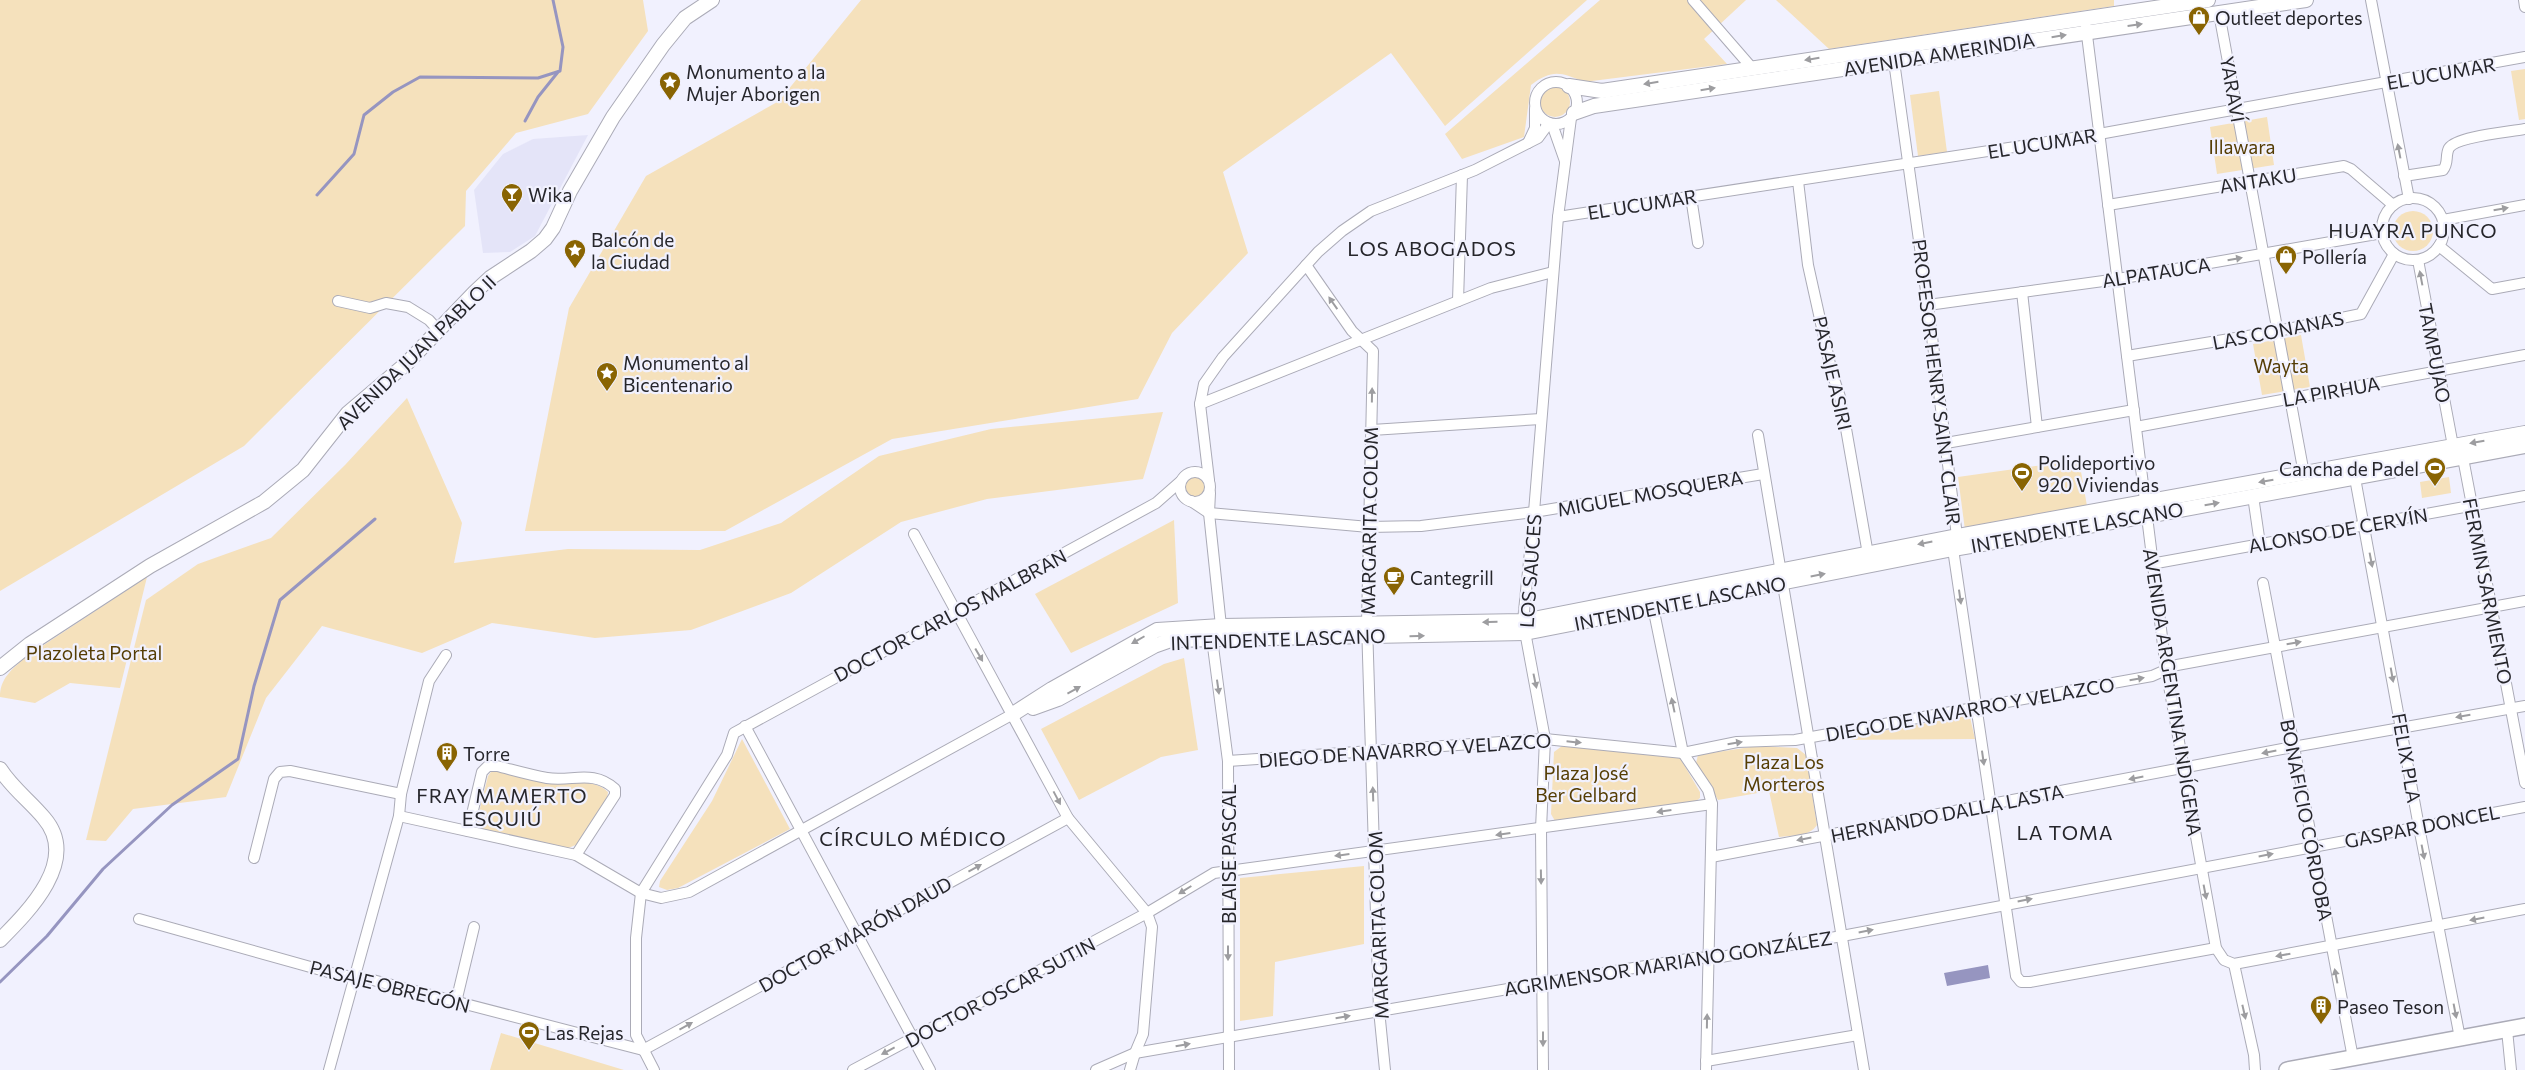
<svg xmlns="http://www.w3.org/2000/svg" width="2525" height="1070" font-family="Commissioner,sans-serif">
	<rect width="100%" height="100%" fill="#f1f1fe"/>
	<!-- built -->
	<polygon fill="#e4e4f8" points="588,135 535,236 510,252 483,253 474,190 503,154 533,139"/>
	<!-- green -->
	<g fill="#f5e1bc">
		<polygon points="0,0 643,0 648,31 588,114 516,133 466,191 465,226 244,446 0,591"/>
		<polygon points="861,0 1587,0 1445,126 1391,53 1223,172 1248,253 1172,333 1138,399 892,439 725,531 525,531 569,308 646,176 779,101"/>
		<path d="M 1600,0 L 1746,0 L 1704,39 L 1727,64 L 1584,82 C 1561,72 1552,69 1531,85 L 1524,137 L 1462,159 L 1445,134 Z"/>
		<polygon points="1776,0 2114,0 2114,6 1829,49"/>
		<polygon points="2525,69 2525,119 2519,120 2511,71"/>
		<circle cx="1555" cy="102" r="15"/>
		<polygon points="1939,91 1947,152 1918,156 1910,95"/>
		<polygon points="2267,117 2274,165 2217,174 2210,127"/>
		<circle cx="2413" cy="231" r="20"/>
		<polygon points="2301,335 2310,387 2262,395 2253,344"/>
		<polygon points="407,398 462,523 454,563 568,549 700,550 781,523 879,456 991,429 1163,412 1143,479 987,499 901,522 791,593 691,630 595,638 492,623 422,653 322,626 266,698 226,797 133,809 106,841 86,840 146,600 198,564 271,538 345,465"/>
		<polygon points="2079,460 2087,506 1965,530 1958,477"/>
		<polygon points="2449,477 2451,493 2422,498 2420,482"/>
		<circle cx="1195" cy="487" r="10"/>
		<polygon points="1174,520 1178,603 1071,653 1035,594"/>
		<path d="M 147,577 L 120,688 L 70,683 L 35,703 L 0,697 C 0,678 12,670 24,658 Z"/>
		<polygon points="1184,658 1198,750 1161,757 1079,800 1041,729 1164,664"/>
		<polygon points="1965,716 1970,717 1975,739 1832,740"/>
		<polygon points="742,739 790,829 678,888 667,890 659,887 660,881 712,801"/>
		<polygon points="1562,746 1680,758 1700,792 1700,798 1696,801 1555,821 1551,814 1554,752"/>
		<path d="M 1757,746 L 1797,748 L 1806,755 L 1817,825 C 1809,837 1792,835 1779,837 L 1769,791 L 1718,800 L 1696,763 L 1698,755 Z"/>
		<path d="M 497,771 C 513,775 530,780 547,782 C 567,784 592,777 608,792 L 607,798 L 578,844 L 566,849 L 480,829 L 476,824 L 488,776 L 491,772 Z"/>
		<polygon points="1364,866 1364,944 1275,962 1273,1016 1240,1021 1240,878"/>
		<polygon points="501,1033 624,1070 490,1070"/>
	</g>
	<!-- water -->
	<polygon fill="#9695c0" points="1988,965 1990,978 1947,986 1944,973"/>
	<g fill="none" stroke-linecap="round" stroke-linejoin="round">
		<!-- stream -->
		<g stroke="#9695c0" stroke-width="3">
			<polyline points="525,121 538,97 558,72"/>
			<polyline points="317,195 354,154 364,115 393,92 420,77 538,78 560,71 563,47 553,0"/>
			<polyline points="0,982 47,936 103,869 172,805 238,759 254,686 280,600 375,519"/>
		</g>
		<!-- street casing -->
		<g stroke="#ababb7" stroke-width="12">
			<g id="street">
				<polyline points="1693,0 1752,68"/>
				<polyline points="2371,0 2409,199"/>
				<polyline points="2524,0 2525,7"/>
				<polyline points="2219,13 2304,474"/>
				<polyline points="2086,27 2166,669 2216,948 2224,960 2234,964 2525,909"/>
				<polyline points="1893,54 1928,305 1957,536 1953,549 2016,976 2021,982 2030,982 2216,948"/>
				<circle cx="1556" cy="103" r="21"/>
				<polyline points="1552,124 1565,161"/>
				<polyline points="1528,143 1535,128 1535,109"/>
				<path d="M 2404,176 L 2443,170 C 2449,163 2445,155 2449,148 C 2457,136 2510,132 2525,129"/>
				<polyline points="1798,181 1808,265 1832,373 1841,400 1869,560"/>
				<polyline points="1691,197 1698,243"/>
				<circle cx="2413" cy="229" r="31"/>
				<polyline points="2108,205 2344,166 2351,169 2393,205"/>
				<polyline points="1558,217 2099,134 2525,57"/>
				<polyline points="2443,220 2525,205"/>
				<polyline points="2439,246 2492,289 2525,283"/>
				<polyline points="2418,260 2453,446 2463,458 2525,783"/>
				<polyline points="1306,265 1352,331 1373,351 1367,624 1379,1010 1385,1070"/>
				<polyline points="2022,292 2037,427"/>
				<polyline points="338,301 370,308 386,303 408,307 429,320 438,330"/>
				<polyline points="1458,301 1462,175"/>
				<polyline points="1928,305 2118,279 2382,233"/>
				<polyline points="2127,356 2278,331 2361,314 2394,254"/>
				<polyline points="1200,404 1491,288 1553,272"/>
				<polyline points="2136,427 2525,355"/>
				<polyline points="1372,430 1541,419"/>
				<polyline points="1758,435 1864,1070"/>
				<polyline points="1946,443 2134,410"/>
				<circle cx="1195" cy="487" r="15"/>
				<polyline points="2355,478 2419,827 2460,1038"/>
				<polyline points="1209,480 1200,404 1204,384 1223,357 1318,252 1342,231 1371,211 1475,170 1538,138 1549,123"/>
				<polyline points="1210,493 1209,513 1221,626 1212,639 1228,761 1229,1070"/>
				<polyline points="2253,496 2260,544"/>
				<polyline points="1191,501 1209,513 1369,527 1421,526 1534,512 1763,474"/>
				<polyline points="914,534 1068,818 1147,913 1152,927 1143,1034 1135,1053 1130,1070"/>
				<polyline points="2151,564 2525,496"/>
				<polyline points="2263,583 2353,1058"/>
				<polyline points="1652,602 1683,753 1708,790 1712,804 1706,1070"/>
				<polyline points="745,726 930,1070"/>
				<polyline points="1228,761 1545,739 1683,753 1737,742 1795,740 2152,676 2177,665 2525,601"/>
				<polyline points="399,816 576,855 641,893 661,898 689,892 1013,714"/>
				<path d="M 468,831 L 482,772 L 488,766 L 497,766 C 513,770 530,775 547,778 C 572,782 593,769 615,789 L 615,795 L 576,855"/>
				<polyline points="1711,857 2293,747 2525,706"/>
				<polyline points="254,858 274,779 280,772 290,771 401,794"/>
				<polyline points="139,919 339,975 365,978 643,1050"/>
				<polyline points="2234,964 2254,1055 2255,1070"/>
				<polyline points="456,1002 474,927"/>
				<polyline points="2507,1030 2511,1070"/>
				<polyline points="643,1050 1068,818"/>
				<polyline points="1706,1061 1858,1035"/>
				<polyline points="329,1070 399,816 401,794 429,681 446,655"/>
				<polyline points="654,1070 636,1035 636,938 641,893 727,755 734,733 1156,503 1181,481"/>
				<polyline points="853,1070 1147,913 1214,873 1712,804"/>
				<polyline points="1096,1070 1135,1053 1543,983 1694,958 1721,957 1842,936 2525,807"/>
				<polyline points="1543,1070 1541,829 1545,739 1523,621 1534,512 1558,217 1571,118"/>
			</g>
		</g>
		<!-- secondary casing -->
		<g stroke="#ababb7" stroke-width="16">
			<g id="secondary">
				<polyline points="1569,86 1602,91 2208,0"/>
				<polyline points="1574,113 1594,106 2306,0"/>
				<polyline points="0,668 30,644 150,566 264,502 303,470 348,413 407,363 475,292 490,278 531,251 545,239 553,228 570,191 613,117 663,45 685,18 712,0"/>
				<polyline points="1033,708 1058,699 1154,646 1171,640 1525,633 1953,549 2147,516 2525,446"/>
				<polyline points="1013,714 1052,689 1157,630 1221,626 1523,621 1957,536 2525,433"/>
				<path d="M 0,769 C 12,788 30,801 44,818 C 80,860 29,911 0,940"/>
			</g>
		</g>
		<!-- primary casing -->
		<g stroke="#ababb7" stroke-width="18">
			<polyline id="primary" points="2287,1070 2525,1026"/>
		</g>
		<!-- street -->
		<use href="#street" stroke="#fff" stroke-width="10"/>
		<!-- secondary -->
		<use href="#secondary" stroke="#fff" stroke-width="14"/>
		<!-- primary -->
		<use href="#primary" stroke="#fff" stroke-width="15"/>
	</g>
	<!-- one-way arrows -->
	<defs><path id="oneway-solid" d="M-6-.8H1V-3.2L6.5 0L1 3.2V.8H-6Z" transform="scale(1.25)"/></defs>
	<g fill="#9d9da0">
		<use href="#oneway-solid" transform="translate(2135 25) rotate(-8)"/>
		<use href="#oneway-solid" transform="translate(2059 36) rotate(-9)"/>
		<use href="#oneway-solid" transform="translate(1812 59) rotate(171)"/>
		<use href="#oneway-solid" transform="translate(1651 83) rotate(171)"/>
		<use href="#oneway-solid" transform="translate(1708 89) rotate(-9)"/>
		<use href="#oneway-solid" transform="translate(2399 151) rotate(-101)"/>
		<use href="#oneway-solid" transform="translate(2501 209) rotate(-10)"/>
		<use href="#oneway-solid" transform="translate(2235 259) rotate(-10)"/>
		<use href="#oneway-solid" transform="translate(2421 278) rotate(-101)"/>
		<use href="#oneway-solid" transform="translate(1333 303) rotate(-125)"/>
		<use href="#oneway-solid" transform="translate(1372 395) rotate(-89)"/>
		<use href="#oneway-solid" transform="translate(2477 442) rotate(170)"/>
		<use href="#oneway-solid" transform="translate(2266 481) rotate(170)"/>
		<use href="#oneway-solid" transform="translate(2212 504) rotate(-10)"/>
		<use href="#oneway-solid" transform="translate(1925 543) rotate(169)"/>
		<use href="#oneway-solid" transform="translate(2371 560) rotate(79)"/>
		<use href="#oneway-solid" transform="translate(1818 575) rotate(-11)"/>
		<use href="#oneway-solid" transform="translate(1960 597) rotate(82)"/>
		<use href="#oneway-solid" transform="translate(1490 622) rotate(179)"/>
		<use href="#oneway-solid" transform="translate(1417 636) rotate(-1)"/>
		<use href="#oneway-solid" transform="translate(1138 640) rotate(150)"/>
		<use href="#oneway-solid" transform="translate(2294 643) rotate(-10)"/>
		<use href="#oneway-solid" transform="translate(979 655) rotate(60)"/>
		<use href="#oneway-solid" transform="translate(2392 675) rotate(80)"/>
		<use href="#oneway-solid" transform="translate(2137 679) rotate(-10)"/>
		<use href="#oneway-solid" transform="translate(1535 681) rotate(78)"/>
		<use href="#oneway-solid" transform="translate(1218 687) rotate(82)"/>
		<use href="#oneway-solid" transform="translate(1074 690) rotate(-29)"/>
		<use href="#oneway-solid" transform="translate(1673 705) rotate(-102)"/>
		<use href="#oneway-solid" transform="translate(2463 716) rotate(170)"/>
		<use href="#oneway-solid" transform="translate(1574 742) rotate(6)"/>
		<use href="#oneway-solid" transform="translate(1735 743) rotate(-9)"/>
		<use href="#oneway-solid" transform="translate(2269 752) rotate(169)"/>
		<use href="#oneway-solid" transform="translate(1983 758) rotate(82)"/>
		<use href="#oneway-solid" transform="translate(2136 778) rotate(169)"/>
		<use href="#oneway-solid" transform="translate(1373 794) rotate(-92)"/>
		<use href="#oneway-solid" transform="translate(1057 798) rotate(62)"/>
		<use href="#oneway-solid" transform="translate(1664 811) rotate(172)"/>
		<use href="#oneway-solid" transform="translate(1503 834) rotate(172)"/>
		<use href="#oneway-solid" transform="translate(1804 839) rotate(169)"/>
		<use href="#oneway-solid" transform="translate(2423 852) rotate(79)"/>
		<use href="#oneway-solid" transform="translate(1342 855) rotate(173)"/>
		<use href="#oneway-solid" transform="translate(2266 855) rotate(-11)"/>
		<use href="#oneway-solid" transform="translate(975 868) rotate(-29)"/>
		<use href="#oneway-solid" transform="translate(1541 877) rotate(89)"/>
		<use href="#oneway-solid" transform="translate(1185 890) rotate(148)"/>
		<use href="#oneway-solid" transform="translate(2205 892) rotate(79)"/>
		<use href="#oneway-solid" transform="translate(2025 900) rotate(-11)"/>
		<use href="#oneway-solid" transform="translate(2477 919) rotate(169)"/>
		<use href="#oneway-solid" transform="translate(1866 931) rotate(-11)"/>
		<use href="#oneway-solid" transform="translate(1228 953) rotate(90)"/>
		<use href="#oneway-solid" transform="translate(2283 955) rotate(170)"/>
		<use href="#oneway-solid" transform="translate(2336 976) rotate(-101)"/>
		<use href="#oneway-solid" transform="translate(2455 1011) rotate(79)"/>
		<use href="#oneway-solid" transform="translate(2244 1012) rotate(77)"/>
		<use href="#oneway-solid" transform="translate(1343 1017) rotate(-10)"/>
		<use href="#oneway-solid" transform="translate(1707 1021) rotate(-89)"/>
		<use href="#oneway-solid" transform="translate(686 1026) rotate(-29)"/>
		<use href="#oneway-solid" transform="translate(1543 1039) rotate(90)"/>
		<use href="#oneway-solid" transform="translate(1183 1045) rotate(-10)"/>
		<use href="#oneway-solid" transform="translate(888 1051) rotate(152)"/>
	</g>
	<!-- icons -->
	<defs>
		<g id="shop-pin" transform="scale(1.125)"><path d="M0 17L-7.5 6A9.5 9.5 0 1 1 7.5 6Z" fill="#896402" stroke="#f1f1fe"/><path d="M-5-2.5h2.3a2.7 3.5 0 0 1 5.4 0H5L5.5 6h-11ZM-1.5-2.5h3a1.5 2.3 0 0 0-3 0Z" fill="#fff"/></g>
		<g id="sight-pin" transform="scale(1.125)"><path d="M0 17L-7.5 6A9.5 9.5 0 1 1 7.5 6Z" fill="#896402" stroke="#f1f1fe"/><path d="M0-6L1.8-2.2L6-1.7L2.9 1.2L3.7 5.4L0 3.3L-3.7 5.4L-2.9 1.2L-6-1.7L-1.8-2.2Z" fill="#fff"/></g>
		<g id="bar-pin" transform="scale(1.125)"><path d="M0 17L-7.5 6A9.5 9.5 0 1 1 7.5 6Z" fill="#896402" stroke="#f1f1fe"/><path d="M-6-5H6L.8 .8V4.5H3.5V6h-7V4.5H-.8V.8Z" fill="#fff"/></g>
		<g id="stadium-pin" transform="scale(1.125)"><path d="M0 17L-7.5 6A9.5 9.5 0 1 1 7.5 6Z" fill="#896402" stroke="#f1f1fe"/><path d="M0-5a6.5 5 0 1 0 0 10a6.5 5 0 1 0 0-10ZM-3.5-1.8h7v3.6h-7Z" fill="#fff"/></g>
		<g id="cafe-pin" transform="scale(1.125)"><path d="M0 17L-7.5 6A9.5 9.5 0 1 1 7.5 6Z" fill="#896402" stroke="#f1f1fe"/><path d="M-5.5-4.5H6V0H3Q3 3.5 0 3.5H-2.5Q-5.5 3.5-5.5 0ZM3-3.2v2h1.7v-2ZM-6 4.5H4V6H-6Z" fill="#fff"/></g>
		<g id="building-pin" transform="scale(1.125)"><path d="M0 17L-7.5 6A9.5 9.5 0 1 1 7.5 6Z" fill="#896402" stroke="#f1f1fe"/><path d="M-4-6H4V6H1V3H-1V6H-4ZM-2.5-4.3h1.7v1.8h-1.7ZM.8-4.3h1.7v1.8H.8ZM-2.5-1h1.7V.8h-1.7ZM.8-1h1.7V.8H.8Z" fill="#fff"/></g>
	</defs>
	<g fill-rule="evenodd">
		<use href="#shop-pin" x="2199" y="17"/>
		<use href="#sight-pin" x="670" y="82"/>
		<use href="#bar-pin" x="512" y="194"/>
		<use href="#sight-pin" x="575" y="250"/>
		<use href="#shop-pin" x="2286" y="256"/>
		<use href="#sight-pin" x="607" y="373"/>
		<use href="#stadium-pin" x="2435" y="468"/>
		<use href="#stadium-pin" x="2022" y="473"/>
		<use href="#cafe-pin" x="1394" y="577"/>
		<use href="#building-pin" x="447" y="753"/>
		<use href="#building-pin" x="2321" y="1006"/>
		<use href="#stadium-pin" x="529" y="1032"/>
	</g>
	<g text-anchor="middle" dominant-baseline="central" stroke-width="4.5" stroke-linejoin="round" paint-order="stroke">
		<!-- poi labels -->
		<g font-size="19" fill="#26262b" stroke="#f1f1fe" text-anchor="start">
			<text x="2215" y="17">Outleet deportes</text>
			<text x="686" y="71">Monumento a la<tspan x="686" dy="22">Mujer Aborigen</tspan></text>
			<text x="528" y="194">Wika</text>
			<text x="591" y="239">Balcón de<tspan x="591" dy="22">la Ciudad</tspan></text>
			<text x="2302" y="256">Pollería</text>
			<text x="623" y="362">Monumento al<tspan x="623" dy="22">Bicentenario</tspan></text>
			<text x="2038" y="462">Polideportivo<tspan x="2038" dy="22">920 Viviendas</tspan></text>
			<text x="2419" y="468" text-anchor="end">Cancha de Padel</text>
			<text x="1410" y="577">Cantegrill</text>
			<text x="463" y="753">Torre</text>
			<text x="2337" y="1006">Paseo Teson</text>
			<text x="545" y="1032">Las Rejas</text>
		</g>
		<!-- street labels -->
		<g font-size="19" fill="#26262b" stroke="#f1f1fe">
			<text transform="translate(1939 54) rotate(-9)">AVENIDA AMERINDIA</text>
			<text transform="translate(2441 73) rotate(-10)">EL UCUMAR</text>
			<text transform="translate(2233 89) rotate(80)">YARAVÍ</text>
			<text transform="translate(2042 143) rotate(-9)">EL UCUMAR</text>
			<text transform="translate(2258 180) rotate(-9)">ANTAKU</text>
			<text transform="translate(1642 204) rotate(-9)">EL UCUMAR</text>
			<text transform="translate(2156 272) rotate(-9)">ALPATAUCA</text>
			<text transform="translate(2278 330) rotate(-11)">LAS CONANAS</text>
			<text transform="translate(416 352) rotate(-44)">AVENIDA JUAN PABLO II</text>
			<text transform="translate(2435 353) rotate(79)">TAMPUJAO</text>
			<text transform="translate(1833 373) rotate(77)">PASAJE ASIRI</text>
			<text transform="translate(1937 382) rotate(83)">PROFESOR HENRY SAINT CLAIR</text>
			<text transform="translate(2331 391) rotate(-10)">LA PIRHUA</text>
			<text transform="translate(1650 493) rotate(-10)">MIGUEL MOSQUERA</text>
			<text transform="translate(1369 521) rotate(-89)">MARGARITA COLOM</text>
			<text transform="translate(2077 527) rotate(-10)">INTENDENTE LASCANO</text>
			<text transform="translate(2338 530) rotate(-10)">ALONSO DE CERVÍN</text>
			<text transform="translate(1530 571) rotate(-86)">LOS SAUCES</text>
			<text transform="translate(2488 591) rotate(79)">FERMIN SARMIENTO</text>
			<text transform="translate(1680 603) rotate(-11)">INTENDENTE LASCANO</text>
			<text transform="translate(950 615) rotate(-28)">DOCTOR CARLOS MALBRAN</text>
			<text transform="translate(1278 639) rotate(-2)">INTENDENTE LASCANO</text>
			<text transform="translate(2173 692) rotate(81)">AVENIDA ARGENTINA INDÍGENA</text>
			<text transform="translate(1970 709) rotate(-10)">DIEGO DE NAVARRO Y VELAZCO</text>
			<text transform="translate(1405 750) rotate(-4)">DIEGO DE NAVARRO Y VELAZCO</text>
			<text transform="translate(2407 758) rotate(80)">FELIX PLA</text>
			<text transform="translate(1947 813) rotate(-11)">HERNANDO DALLA LASTA</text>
			<text transform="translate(2307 820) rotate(79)">BONAFICIO CÓRDOBA</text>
			<text transform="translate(2422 826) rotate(-11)">GASPAR DONCEL</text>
			<text transform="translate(1228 854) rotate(-90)">BLAISE PASCAL</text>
			<text transform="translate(1378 925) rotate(-92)">MARGARITA COLOM</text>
			<text transform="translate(855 934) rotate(-29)">DOCTOR MARÓN DAUD</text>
			<text transform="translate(1668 963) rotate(-9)">AGRIMENSOR MARIANO GONZÁLEZ</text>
			<text transform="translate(390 986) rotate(14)">PASAJE OBREGÓN</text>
			<text transform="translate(1000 992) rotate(-28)">DOCTOR OSCAR SUTIN</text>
		</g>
		<!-- park labels -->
		<g font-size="19" fill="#553d04" stroke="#f1f1fe">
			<text x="2242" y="146">Illawara</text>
			<text x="2281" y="365">Wayta</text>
			<text x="94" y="652">Plazoleta Portal</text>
			<text x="1784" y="761">Plaza Los<tspan x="1784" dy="22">Morteros</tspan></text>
			<text x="1586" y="772">Plaza José<tspan x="1586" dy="22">Ber Gelbard</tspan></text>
		</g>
		<!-- neighbourhood labels -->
		<g font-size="20" letter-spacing="1" fill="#26262b" stroke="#f1f1fe">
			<text x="2413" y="230">HUAYRA PUNCO</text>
			<text x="1432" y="248">LOS ABOGADOS</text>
			<text x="502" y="795">FRAY MAMERTO<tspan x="502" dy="23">ESQUIÚ</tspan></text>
			<text x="2065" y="832">LA TOMA</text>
			<text x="913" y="838">CÍRCULO MÉDICO</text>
		</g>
	</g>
</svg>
